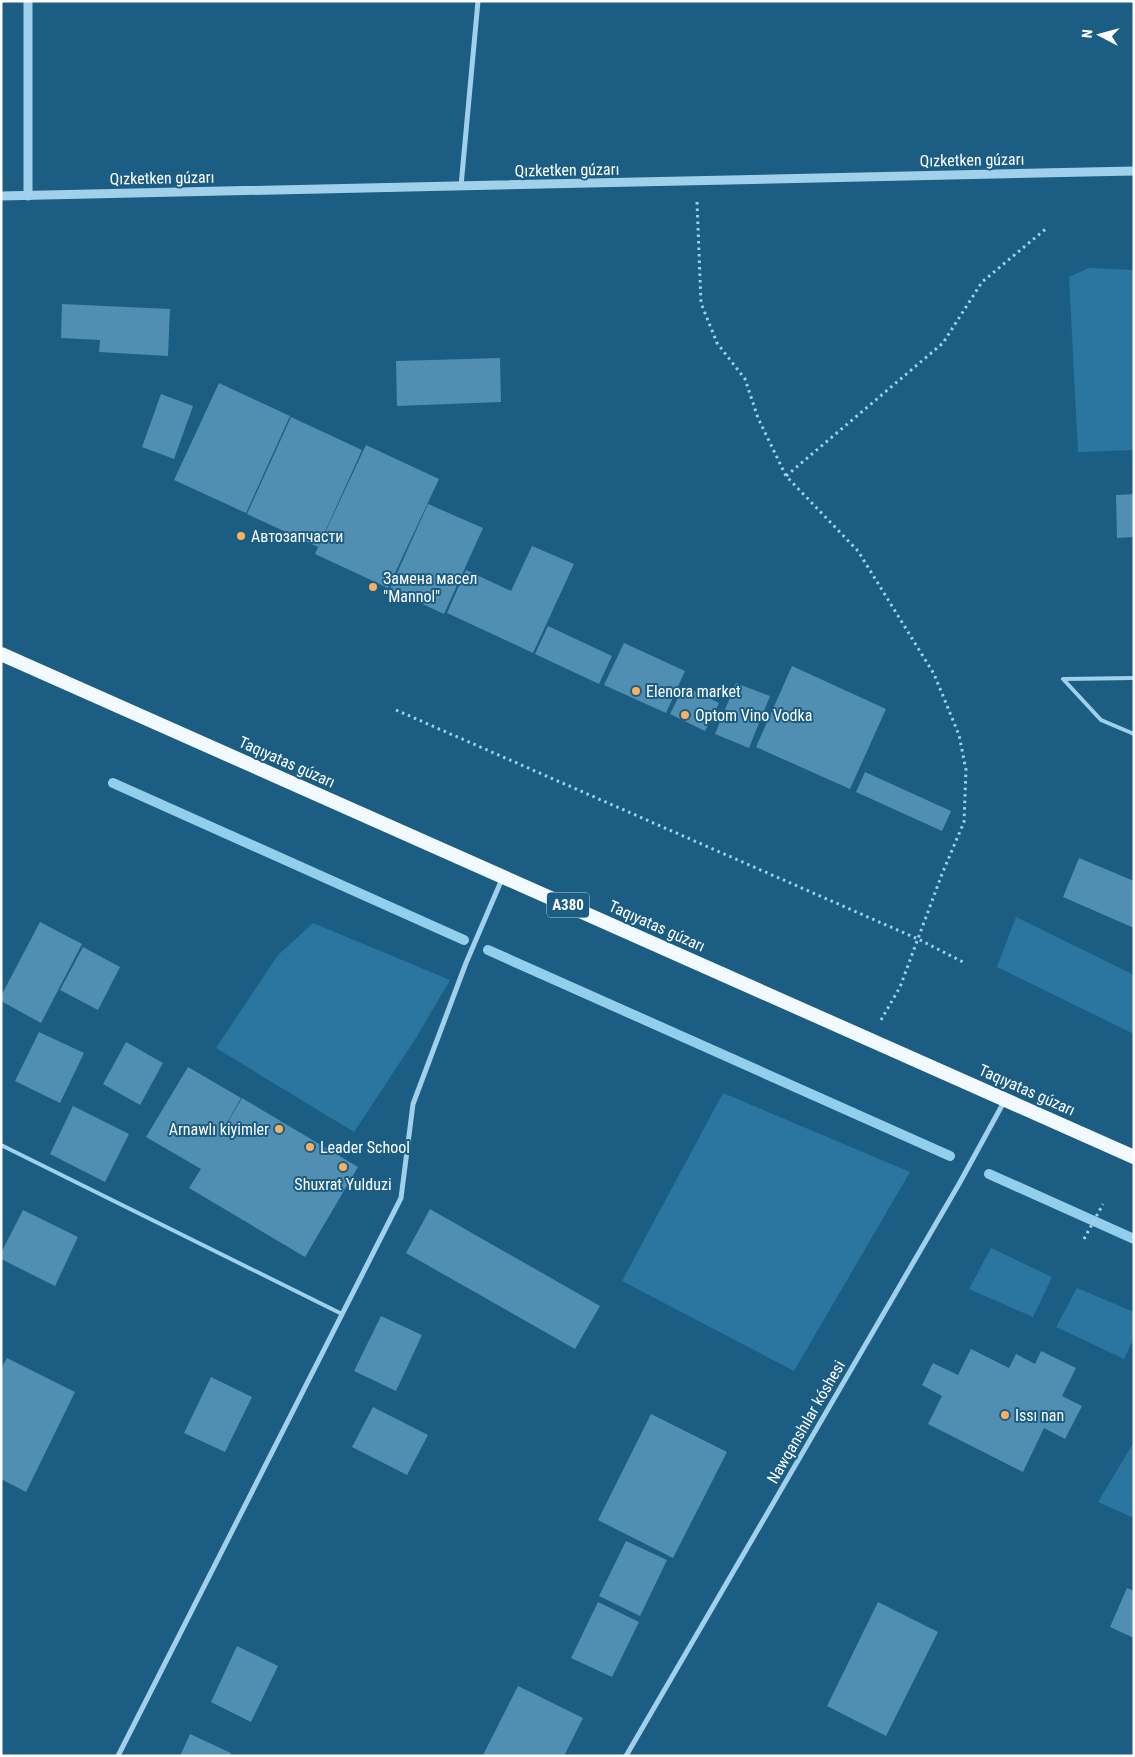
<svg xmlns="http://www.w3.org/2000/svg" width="1135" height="1757" font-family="'Roboto Condensed',sans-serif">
	<rect width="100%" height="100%" fill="#1b5d83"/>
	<!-- green -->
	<g fill="#2a76a0">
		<polygon points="1089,268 1134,270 1134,450 1078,452 1069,277"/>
		<polygon points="1016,917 1134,975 1134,1034 997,967"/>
		<polygon points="313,923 450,980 416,1038 354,1132 216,1048 278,955"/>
		<polygon points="723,1093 910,1172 794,1371 622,1281"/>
		<polygon points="991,1248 1052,1277 1033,1317 969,1289"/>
		<polygon points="1077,1288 1134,1312 1134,1338 1124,1359 1056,1327"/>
		<polygon points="1134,1442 1134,1518 1098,1502"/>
	</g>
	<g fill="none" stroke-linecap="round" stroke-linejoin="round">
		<!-- stream -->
		<g stroke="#93ceed" stroke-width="10">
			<polyline points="113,783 464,940"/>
			<polyline points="488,950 950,1156"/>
			<polyline points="989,1174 1134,1239"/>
		</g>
	</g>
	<!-- building -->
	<g fill="#508fb2">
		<polygon points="62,304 170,309 168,356 99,352 100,340 61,338"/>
		<polygon points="500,358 501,402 397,406 396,361"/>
		<polygon points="219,383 290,416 246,513 174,480"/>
		<polygon points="161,394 193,406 174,459 142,447"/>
		<polygon points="291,417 362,450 318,547 247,514"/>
		<polygon points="366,445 439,479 388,588 315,554"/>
		<polygon points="1134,494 1134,537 1117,538 1116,495"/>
		<polygon points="428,504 483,528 444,614 390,589"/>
		<polygon points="532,546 574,564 533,653 447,613 466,570 511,591"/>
		<polygon points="548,626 612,656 599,684 535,654"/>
		<polygon points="624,643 685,671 666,713 604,685"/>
		<polygon points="792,666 886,709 850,789 756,747"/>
		<polygon points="736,683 770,696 749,748 715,734"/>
		<polygon points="684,686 719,703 705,731 670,714"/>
		<polygon points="865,772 951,811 942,831 856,792"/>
		<polygon points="1079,858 1134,881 1134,928 1063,897"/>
		<polygon points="40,922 82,944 41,1023 1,1001 1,996"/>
		<polygon points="83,947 120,967 98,1010 60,990"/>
		<polygon points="39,1032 84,1053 60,1103 15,1081"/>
		<polygon points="126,1042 163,1063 140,1105 103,1084"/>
		<polygon points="188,1067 241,1098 212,1149 242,1098 358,1167 305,1257 189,1188 201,1169 146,1137"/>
		<polygon points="73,1106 129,1134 105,1182 50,1154"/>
		<polygon points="430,1209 600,1306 575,1349 406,1253"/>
		<polygon points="23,1210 78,1237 55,1286 1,1259 1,1253"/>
		<polygon points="381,1316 422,1335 396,1391 354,1371"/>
		<polygon points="971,1349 1009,1368 1016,1354 1035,1364 1041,1351 1076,1368 1062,1396 1082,1406 1065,1439 1044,1428 1023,1472 928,1424 942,1396 922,1385 933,1363 958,1375"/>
		<polygon points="7,1358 75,1392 26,1492 1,1479 1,1369"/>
		<polygon points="211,1377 252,1397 225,1452 184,1433"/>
		<polygon points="373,1407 428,1435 407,1475 352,1447"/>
		<polygon points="651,1414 727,1452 673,1558 598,1520"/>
		<polygon points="626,1541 667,1560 640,1616 599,1596"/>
		<polygon points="1127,1588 1134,1591 1134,1638 1110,1627"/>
		<polygon points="598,1602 639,1622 612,1677 571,1658"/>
		<polygon points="878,1602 938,1632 886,1736 827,1706"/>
		<polygon points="237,1646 278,1666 251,1722 211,1702"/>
		<polygon points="518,1686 583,1718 564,1756 483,1755"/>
		<polygon points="190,1734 231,1753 230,1756 180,1756"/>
	</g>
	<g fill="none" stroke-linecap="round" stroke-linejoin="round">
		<!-- path -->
		<g stroke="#a1d0eb" stroke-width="3" stroke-dasharray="2.5 4" stroke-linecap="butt">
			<polyline points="697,202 701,303 717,343 745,379 758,418 786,476"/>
			<polyline points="396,710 918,939 963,962"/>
			<polyline points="881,1020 900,987 942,874 964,822 966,770 959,735 934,674 858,551 786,476 943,343 982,282 1048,227"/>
			<polyline points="1084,1239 1103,1204"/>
		</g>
		<!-- service -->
		<g stroke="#a1d0eb" stroke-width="4">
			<polyline points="1063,679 1101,720 1134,734"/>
			<polyline points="1064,679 1134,678"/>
			<polyline points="1,1145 342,1314"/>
		</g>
		<!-- minor -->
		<g stroke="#a1d0eb" stroke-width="5">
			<polyline points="461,186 478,1"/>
			<polyline points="118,1756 401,1198 413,1104 466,963 502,879"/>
			<polyline points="626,1756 959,1184 1005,1100"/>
		</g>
		<!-- tertiary -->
		<g stroke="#a1d0eb" stroke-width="9">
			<polyline points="28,1 28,196"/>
			<polyline points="1,196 1134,171"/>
		</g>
		<!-- trunk -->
		<polyline stroke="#f2faff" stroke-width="14" points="1,654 1134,1157"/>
	</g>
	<!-- markers -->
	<g fill="#fcb05d" stroke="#1b5d83" stroke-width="2">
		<circle cx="241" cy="536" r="5"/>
		<circle cx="373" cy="587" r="5"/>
		<circle cx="636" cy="691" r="5"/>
		<circle cx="685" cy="715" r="5"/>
		<circle cx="279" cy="1129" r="5"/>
		<circle cx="310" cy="1147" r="5"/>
		<circle cx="343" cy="1167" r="5"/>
		<circle cx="1005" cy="1415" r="5"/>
	</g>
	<g text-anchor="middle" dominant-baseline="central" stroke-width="4" stroke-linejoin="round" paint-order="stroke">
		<!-- shield labels -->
		<rect fill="#1b5d83" stroke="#bbceda" stroke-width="1" x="547" y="892.5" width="42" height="25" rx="4"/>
		<g font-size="15" font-weight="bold" fill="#fff">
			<text x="568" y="905">A380</text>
		</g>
		<!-- street labels -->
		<g font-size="16" fill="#fff" stroke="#1b5d83">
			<text transform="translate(972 160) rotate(-1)">Qızketken gúzarı</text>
			<text transform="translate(567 170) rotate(-1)">Qızketken gúzarı</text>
			<text transform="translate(162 178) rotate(-1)">Qızketken gúzarı</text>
			<text transform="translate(287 762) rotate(24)">Taqıyatas gúzarı</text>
			<text transform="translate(657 926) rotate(24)">Taqıyatas gúzarı</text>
			<text transform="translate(1027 1090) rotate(24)">Taqıyatas gúzarı</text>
			<text transform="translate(806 1422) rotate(-60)">Nawqanshılar kóshesi</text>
		</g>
		<!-- poi labels -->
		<g font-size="16" fill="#fff" stroke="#1b5d83" text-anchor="start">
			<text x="251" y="536">Автозапчасти</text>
			<text x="383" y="578">Замена масел<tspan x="383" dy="18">"Mannol"</tspan></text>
			<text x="646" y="691">Elenora market</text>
			<text x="695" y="715">Optom Vino Vodka</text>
			<text x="269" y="1129" text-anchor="end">Arnawlı kiyimler</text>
			<text x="320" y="1147">Leader School</text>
			<text x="343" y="1184" text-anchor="middle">Shuxrat Yulduzi</text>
			<text x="1015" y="1415">Issı nan</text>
		</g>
	</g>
	<!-- border -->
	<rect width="1135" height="1757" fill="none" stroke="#ffffff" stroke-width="5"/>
	<!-- north arrow -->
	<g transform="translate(1100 35) rotate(276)" stroke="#1b5d83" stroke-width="4" paint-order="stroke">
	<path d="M0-4L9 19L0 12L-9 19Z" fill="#ffffff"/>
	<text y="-8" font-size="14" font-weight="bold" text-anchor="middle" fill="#ffffff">N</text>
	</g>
</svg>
